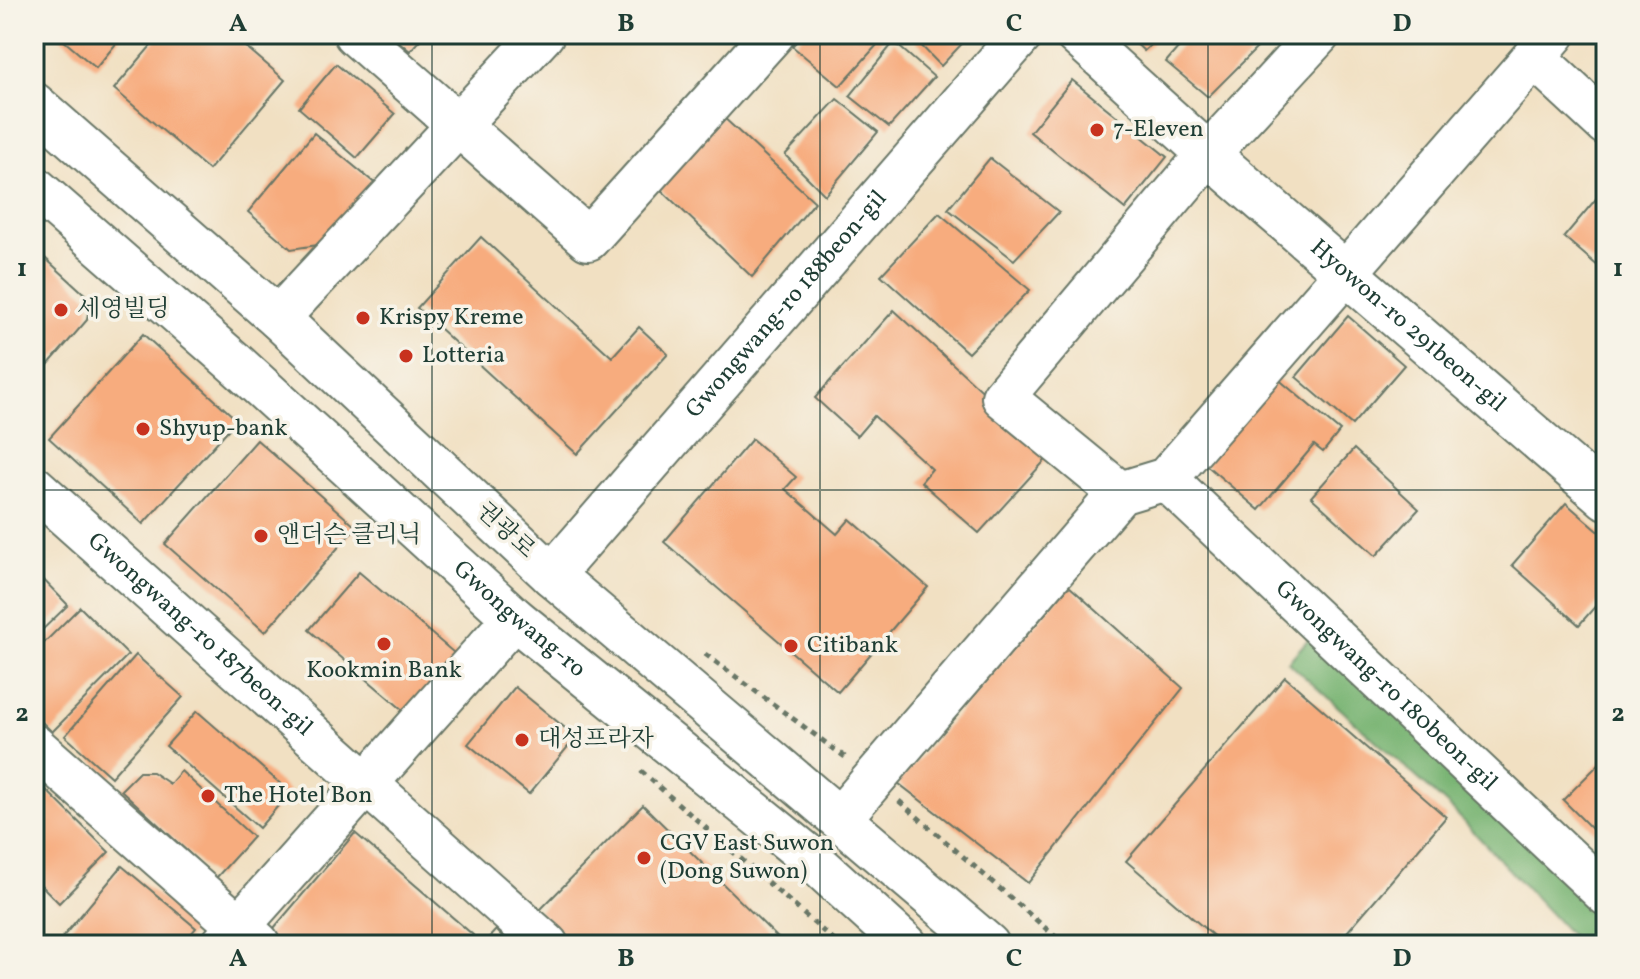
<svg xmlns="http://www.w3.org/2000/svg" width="1640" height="979" font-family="Vollkorn,'Noto Serif KR',serif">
	<rect width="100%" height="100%" fill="#f7f3e8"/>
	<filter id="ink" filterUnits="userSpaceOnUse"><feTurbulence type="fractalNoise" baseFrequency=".0125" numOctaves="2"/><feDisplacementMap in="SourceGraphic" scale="16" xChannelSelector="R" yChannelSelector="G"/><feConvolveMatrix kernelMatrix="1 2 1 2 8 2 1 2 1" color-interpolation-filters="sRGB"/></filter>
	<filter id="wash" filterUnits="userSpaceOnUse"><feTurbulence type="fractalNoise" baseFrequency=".006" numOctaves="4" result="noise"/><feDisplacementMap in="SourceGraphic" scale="32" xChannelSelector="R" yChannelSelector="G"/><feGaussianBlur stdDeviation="1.8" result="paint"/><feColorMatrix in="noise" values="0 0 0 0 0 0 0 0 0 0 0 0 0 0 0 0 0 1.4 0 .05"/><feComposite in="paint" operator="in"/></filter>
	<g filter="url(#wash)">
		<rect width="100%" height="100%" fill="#f1e0c2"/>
		<!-- forest -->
		<polygon fill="#7ab574" stroke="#4c7954" stroke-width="2" points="1314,633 1606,911 1606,945 1580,945 1453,810 1288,662"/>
		<g id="blocks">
			<!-- building -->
			<g fill="#f7ac7e">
				<polygon points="56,34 124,34 96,68"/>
				<polygon points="161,34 231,34 285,80 209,170 114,89"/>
				<polygon points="390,34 425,34 410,51"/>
				<polygon points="804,34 885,34 886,35 840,86 792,46"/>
				<polygon points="910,34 971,34 941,66"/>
				<polygon points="1126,34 1162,34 1144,51"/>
				<polygon points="1190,34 1253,34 1262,43 1208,97 1166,62"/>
				<polygon points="894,42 934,77 889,127 850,96"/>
				<polygon points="336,64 395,114 357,158 299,108"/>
				<polygon points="1072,80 1167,157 1125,209 1030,132"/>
				<polygon points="837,99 878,132 825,195 785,155"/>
				<polygon points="722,116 815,202 752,277 655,184"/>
				<polygon points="314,133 378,186 331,243 291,249 248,212"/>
				<polygon points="990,158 1059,212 1014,260 948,209"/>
				<polygon points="1606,187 1606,273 1564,237"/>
				<polygon points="939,213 1030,290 968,353 881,275"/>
				<polygon points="481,237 612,357 639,327 668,354 577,454 417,308"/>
				<polygon points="34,248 90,299 87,320 34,381"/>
				<polygon points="894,310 1051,454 979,533 921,482 932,469 874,416 857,436 815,398"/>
				<polygon points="1348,316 1404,365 1352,425 1296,377"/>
				<polygon points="143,334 237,420 143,524 49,438"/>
				<polygon points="1277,378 1340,431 1323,452 1314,445 1259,510 1205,464"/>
				<polygon points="752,439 796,477 785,489 837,534 850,519 928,587 838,692 664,542"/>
				<polygon points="257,440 356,527 265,632 165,544"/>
				<polygon points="1354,449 1419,509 1376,556 1311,497"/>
				<polygon points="1566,503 1606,538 1606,594 1579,625 1512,565"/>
				<polygon points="34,570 68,605 34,638"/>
				<polygon points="359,572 460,658 410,716 309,630"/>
				<polygon points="1069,586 1183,688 1028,883 898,783"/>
				<polygon points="80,607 128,655 52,732 34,714 34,653"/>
				<polygon points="136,655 183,697 111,777 65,736"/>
				<polygon points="1285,677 1446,817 1336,945 1224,945 1126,861"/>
				<polygon points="515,687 576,737 529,794 468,744"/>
				<polygon points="197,711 290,792 259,828 166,746"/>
				<polygon points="1606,757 1606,843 1563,800"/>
				<polygon points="181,771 253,837 216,878 121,790 139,772 152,772 170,784"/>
				<polygon points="34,778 109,852 59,903 34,878"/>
				<polygon points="643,805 785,945 574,945 539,911"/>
				<polygon points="355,833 473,935 465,945 279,945 268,935"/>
				<polygon points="122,866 196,928 182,945 56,945"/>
				<polygon points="496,930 511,945 482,945"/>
			</g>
		</g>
	</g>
	<g filter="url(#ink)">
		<use href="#blocks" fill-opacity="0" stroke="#687666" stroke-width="2"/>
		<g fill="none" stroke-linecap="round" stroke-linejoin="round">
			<!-- minor casing -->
			<g stroke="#687666" stroke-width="46">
				<g id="minor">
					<polyline points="355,34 588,239 773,34"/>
					<path id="s1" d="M 1076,34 L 1208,154 L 1606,498"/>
					<polyline points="1534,57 1606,124"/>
					<polyline points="34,104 278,318 552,575 988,945"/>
					<path id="s2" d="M 34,187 L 235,363 L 514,618 L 807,855 L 906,945"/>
					<polyline points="278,318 543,34"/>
					<path id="s3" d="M 1166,479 L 1606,894"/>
					<path id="s4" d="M 34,487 L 547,945"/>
					<polyline points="1120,493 1003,397 1208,154 1319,34"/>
					<path id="s5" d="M 552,575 L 1022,34"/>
					<polyline points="34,746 258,943"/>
					<polyline points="840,818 1120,493 1166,479 1554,34"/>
					<polyline points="222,945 514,618"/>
				</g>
			</g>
			<!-- path -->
			<g stroke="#687666" stroke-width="5" stroke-dasharray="6 6" stroke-linecap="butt">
				<polyline points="705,654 845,757"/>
				<polyline points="641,771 839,945"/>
				<polyline points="899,801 1065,945"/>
			</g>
			<!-- minor -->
			<use href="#minor" stroke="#fff" stroke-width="42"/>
		</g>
	</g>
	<!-- grid -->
	<path fill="none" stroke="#1f3d34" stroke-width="2" stroke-opacity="0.55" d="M 432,34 L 432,945M 820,34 L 820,945M 1208,34 L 1208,945M 34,490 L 1606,490"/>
	<!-- markers -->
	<g fill="#c8321e" stroke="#f7f3e8" stroke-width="3">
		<circle cx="1097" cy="130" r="8"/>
		<circle cx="61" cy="310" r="8"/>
		<circle cx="363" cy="318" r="8"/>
		<circle cx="406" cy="356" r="8"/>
		<circle cx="143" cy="429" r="8"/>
		<circle cx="261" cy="536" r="8"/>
		<circle cx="384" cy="644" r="8"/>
		<circle cx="791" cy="646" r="8"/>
		<circle cx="522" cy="740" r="8"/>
		<circle cx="208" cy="796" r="8"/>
		<circle cx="644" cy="858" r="8"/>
	</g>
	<g text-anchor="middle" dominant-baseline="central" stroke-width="7" stroke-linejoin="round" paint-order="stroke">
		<!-- poi labels -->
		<g font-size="24" fill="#1f3d34" stroke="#f7f3e8" text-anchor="start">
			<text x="1113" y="130">7-Eleven</text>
			<text x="77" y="310">세영빌딩</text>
			<text x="379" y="318">Krispy Kreme</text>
			<text x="422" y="356">Lotteria</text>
			<text x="159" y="429">Shyup-bank</text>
			<text x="277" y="536">앤더슨 클리닉</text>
			<text x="807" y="646">Citibank</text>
			<text x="384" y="671" text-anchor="middle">Kookmin Bank</text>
			<text x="538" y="740">대성프라자</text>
			<text x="224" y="796">The Hotel Bon</text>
			<text x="660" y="844">CGV East Suwon<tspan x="660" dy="28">(Dong Suwon)</tspan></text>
		</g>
		<!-- street labels -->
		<g font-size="24" fill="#1f3d34" stroke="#f7f3e8">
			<text stroke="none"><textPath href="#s5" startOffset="358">Gwongwang-ro 188beon-gil</textPath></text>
			<text stroke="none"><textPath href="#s1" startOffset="442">Hyowon-ro 291beon-gil</textPath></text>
			<text transform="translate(505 531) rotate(43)">권광로</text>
			<text stroke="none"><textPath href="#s2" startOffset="650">Gwongwang-ro</textPath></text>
			<text stroke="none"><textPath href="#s4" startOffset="222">Gwongwang-ro 187beon-gil</textPath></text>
			<text stroke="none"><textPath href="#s3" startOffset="302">Gwongwang-ro 180beon-gil</textPath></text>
		</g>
	</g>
	<!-- margin -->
	<rect width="1640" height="979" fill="none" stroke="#f7f3e8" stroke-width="88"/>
	<rect x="44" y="44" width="1552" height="891" fill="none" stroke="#1f3d34" stroke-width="3"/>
	<g font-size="26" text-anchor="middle" font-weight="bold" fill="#1f3d34">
		<text x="238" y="31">A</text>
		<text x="626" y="31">B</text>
		<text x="1014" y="31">C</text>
		<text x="1402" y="31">D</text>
		<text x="22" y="276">1</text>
		<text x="1618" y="276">1</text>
		<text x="22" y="721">2</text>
		<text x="1618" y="721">2</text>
		<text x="238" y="966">A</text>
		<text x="626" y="966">B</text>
		<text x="1014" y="966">C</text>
		<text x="1402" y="966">D</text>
	</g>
</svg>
